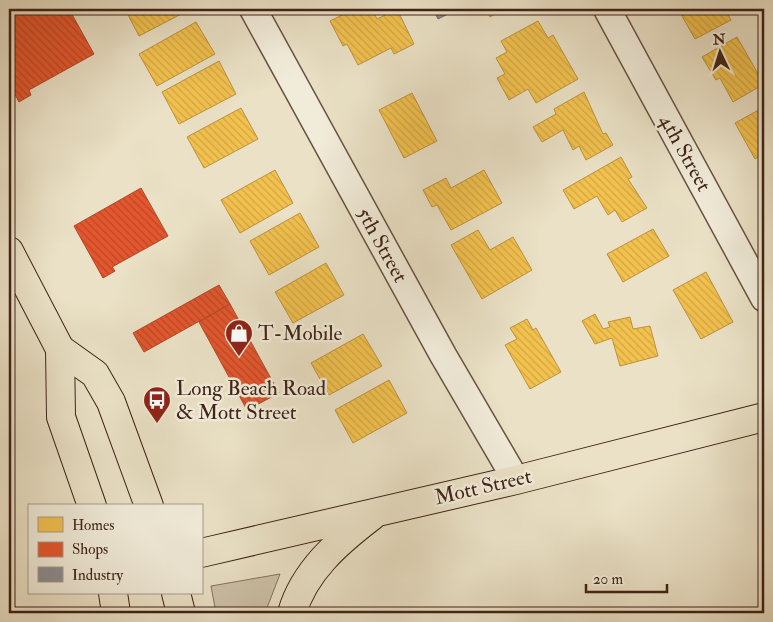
<svg xmlns="http://www.w3.org/2000/svg" width="773" height="622" font-family="'IM FELL Double Pica',serif">
	<defs>
		<pattern id="homes-back-hatch" width="6" height="6" patternUnits="userSpaceOnUse" patternTransform="scale(1.25)"><rect width="6" height="6" fill="#f2c14e"/><path d="M-1 5l2 2M0 0l6 6M5-1l2 2" fill="none" stroke="#d1a643"/></pattern>
		<pattern id="shops-back-hatch" width="6" height="6" patternUnits="userSpaceOnUse" patternTransform="scale(1.25)"><rect width="6" height="6" fill="#e4572e"/><path d="M-1 5l2 2M0 0l6 6M5-1l2 2" fill="none" stroke="#ba4826"/></pattern>
		<pattern id="industry-back-hatch" width="6" height="6" patternUnits="userSpaceOnUse" patternTransform="scale(1.25)"><rect width="6" height="6" fill="#8d8d92"/><path d="M-1 5l2 2M0 0l6 6M5-1l2 2" fill="none" stroke="#757376"/></pattern>
	</defs>
	<rect width="100%" height="100%" fill="#eae1c6"/>
	<filter id="stains"><feTurbulence type="fractalNoise" baseFrequency=".004" numOctaves="4"/><feColorMatrix values="0 0 0 0 .2 0 0 0 0 .09 0 0 0 0 .02 0 0 0 .5 -.17"/></filter>
	<radialGradient id="worn" r=".72"><stop offset=".6" stop-color="#630" stop-opacity="0"/><stop offset="1" stop-color="#630" stop-opacity=".3"/></radialGradient>
	<!-- grass -->
	<polygon fill="#cdc1a8" stroke="#867260" points="280,574 265,613 216,613 211,586"/>
	<!-- homes -->
	<g fill="url(#homes-back-hatch)" stroke="#bd913e">
		<polygon points="125,9 189,9 189,10 139,36"/>
		<polygon points="354,9 372,9 377,19 397,9 414,44 394,54 391,48 358,65 347,44 343,46 330,21"/>
		<polygon points="486,9 504,9 490,17"/>
		<polygon points="678,9 725,9 731,20 695,39"/>
		<polygon points="538,21 548,38 553,35 578,79 536,103 528,89 509,100 497,78 505,74 496,58 507,52 501,41"/>
		<polygon points="196,22 215,54 157,86 139,54"/>
		<polygon points="737,37 764,84 733,102 720,78 716,80 702,57"/>
		<polygon points="219,61 236,94 179,124 162,92"/>
		<polygon points="584,92 603,134 606,133 613,145 586,160 579,146 573,150 563,130 542,142 533,127 556,114 554,109"/>
		<polygon points="412,93 437,141 404,158 379,110"/>
		<polygon points="764,107 764,154 755,159 735,123"/>
		<polygon points="241,108 258,139 204,168 187,137"/>
		<polygon points="621,157 632,177 628,179 647,208 622,222 615,210 608,215 597,196 574,209 563,190"/>
		<polygon points="275,170 293,203 240,233 221,200"/>
		<polygon points="484,170 502,203 451,230 437,205 432,207 423,190 446,178 451,188"/>
		<polygon points="300,213 319,247 269,275 250,241"/>
		<polygon points="653,229 669,256 623,282 607,254"/>
		<polygon points="478,230 490,250 513,237 532,270 482,299 451,245"/>
		<polygon points="326,263 344,295 293,323 275,292"/>
		<polygon points="706,272 733,322 701,339 673,290"/>
		<polygon points="595,314 603,329 610,327 608,322 630,317 633,329 650,326 658,356 620,366 612,338 595,344 582,321"/>
		<polygon points="527,319 533,330 536,328 561,372 530,389 505,345 517,339 510,328"/>
		<polygon points="363,334 382,366 329,395 311,363"/>
		<polygon points="389,380 407,413 353,443 335,410"/>
	</g>
	<!-- shops -->
	<g fill="url(#shops-back-hatch)" stroke="#b34727">
		<polygon points="9,9 69,9 94,54 29,90 31,95 19,102 9,83"/>
		<polygon points="141,188 168,236 112,267 115,271 103,278 74,226"/>
		<polygon points="219,285 230,304 144,352 133,333"/>
		<polygon points="230,304 279,393 247,410 199,322"/>
	</g>
	<!-- industry -->
	<polygon fill="url(#industry-back-hatch)" stroke="#766d6d" points="433,9 458,9 438,19"/>
	<g fill="none" stroke-linecap="round" stroke-linejoin="round">
		<!-- minor casing -->
		<g stroke="#6a5243" stroke-width="29">
			<g id="minor">
				<polyline points="253,9 443,355 516,480"/>
				<polyline points="607,9 764,298"/>
			</g>
		</g>
		<!-- major casing -->
		<g stroke="#402217" stroke-width="30">
			<g id="major">
				<polyline points="9,251 60,349 61,417 92,506"/>
				<polyline points="60,349 95,374 111,402 149,506"/>
				<polyline points="201,553 516,480 764,417"/>
				<polyline points="113,593 116,613"/>
				<polyline points="176,593 181,613"/>
				<path d="M 292,613 C 304,571 338,542 372,516"/>
			</g>
		</g>
		<!-- minor -->
		<use href="#minor" stroke="#f1ecda" stroke-width="26"/>
		<!-- major -->
		<use href="#major" stroke="#eae1c6" stroke-width="28"/>
	</g>
	<!-- icons -->
	<defs>
		<g id="shop-pin" transform="scale(1.4375)"><path d="M0 17L-7.5 6A9.5 9.5 0 1 1 7.5 6Z" fill="#8f2418" stroke="#f1ecda"/><path d="M-5-2.5h2.3a2.7 3.5 0 0 1 5.4 0H5L5.5 6h-11ZM-1.5-2.5h3a1.5 2.3 0 0 0-3 0Z" fill="#fff"/></g>
		<g id="bus-pin" transform="scale(1.4375)"><path d="M0 17L-7.5 6A9.5 9.5 0 1 1 7.5 6Z" fill="#8f2418" stroke="#f1ecda"/><path d="M-5-6H5V4H4V6H2V4H-2V6H-4V4H-5ZM-3.5-4V0h7V-4ZM-3.5 1.2v1.5H-2V1.2ZM2 1.2v1.5H3.5V1.2Z" fill="#fff"/></g>
	</defs>
	<g fill-rule="evenodd">
		<use href="#shop-pin" x="239" y="333"/>
		<use href="#bus-pin" x="157" y="400"/>
	</g>
	<g text-anchor="middle" dominant-baseline="central" stroke-width="5" stroke-linejoin="round" paint-order="stroke">
		<!-- street labels -->
		<g font-size="21" fill="#402217" stroke="#f1ecda">
			<text transform="translate(685 153) rotate(61)">4th Street</text>
			<text transform="translate(382 245) rotate(61)">5th Street</text>
			<text transform="translate(483 487) rotate(-13)">Mott Street</text>
		</g>
		<!-- poi labels -->
		<g font-size="21" fill="#402217" stroke="#f1ecda" text-anchor="start">
			<text x="258" y="333">T-Mobile</text>
			<text x="176" y="388">Long Beach Road<tspan x="176" dy="24">&amp; Mott Street</tspan></text>
		</g>
	</g>
	<!-- margin -->
	<rect width="773" height="622" fill="none" stroke="#eae1c6" stroke-width="30"/>
	<rect x="10" y="10" width="753" height="602" fill="none" stroke="#402217" stroke-width="2.5"/>
	<rect x="15" y="15" width="743" height="592" fill="none" stroke="#402217"/>
	<!-- legend -->
	<rect x="28" y="504" width="175" height="90" fill="#f1ecda" stroke="#aa9b8c"/>
	<rect x="38" y="517" width="25" height="15" fill="#f2c14e" stroke="#aa9b8c"/>
	<text x="72" y="530" font-size="15" fill="#402217">Homes</text>
	<rect x="38" y="542" width="25" height="15" fill="#e4572e" stroke="#aa9b8c"/>
	<text x="72" y="554" font-size="15" fill="#402217">Shops</text>
	<rect x="38" y="567" width="25" height="15" fill="#8d8d92" stroke="#aa9b8c"/>
	<text x="72" y="580" font-size="15" fill="#402217">Industry</text>
	<!-- north arrow -->
	<g transform="translate(720 52) rotate(356)" stroke="#f1ecda" stroke-width="4" paint-order="stroke">
	<path d="M0-4L9 19L0 12L-9 19Z" fill="#402217"/>
	<text y="-8" font-size="14" font-weight="bold" text-anchor="middle" fill="#402217">N</text>
	</g>
	<!-- scale -->
	<path d="M586 584v8h81v-8" fill="none" stroke="#402217" stroke-width="2.5"/>
	<text x="593" y="584" font-size="15" fill="#402217" stroke="#f1ecda" stroke-width="4" paint-order="stroke">20 m</text>
	<rect width="100%" height="100%" filter="url(#stains)"/>
	<rect width="100%" height="100%" fill="url(#worn)"/>
</svg>
